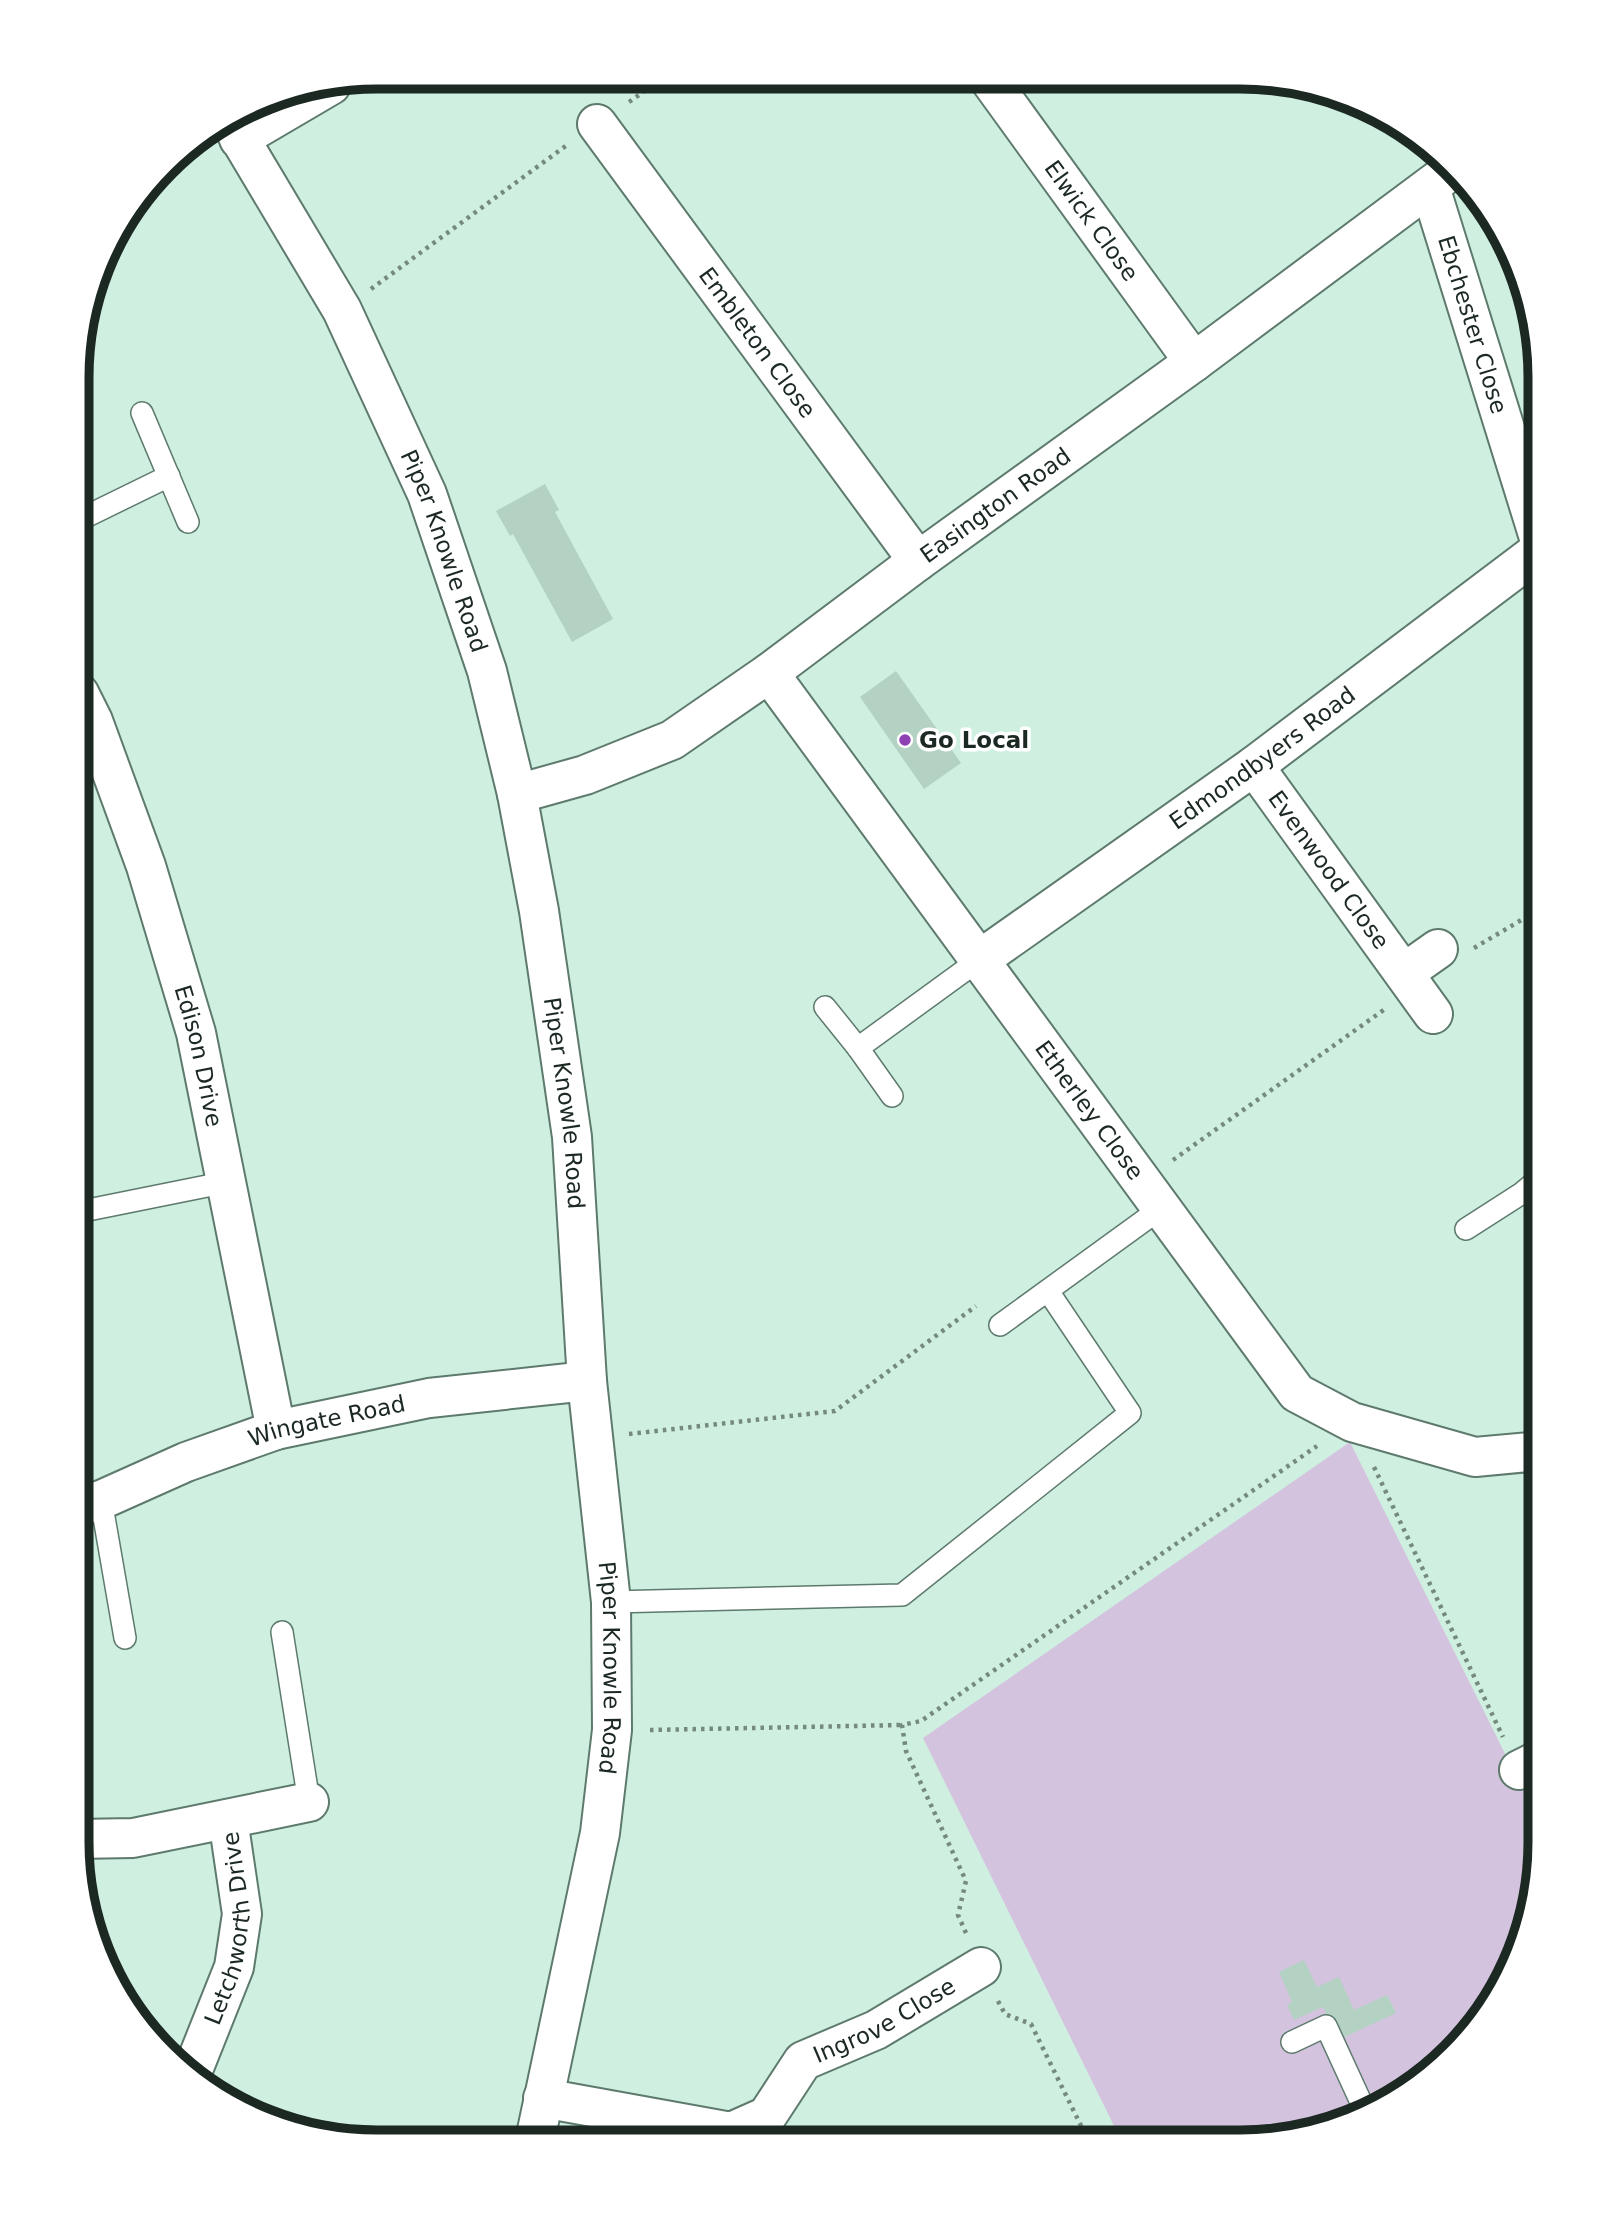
<svg xmlns="http://www.w3.org/2000/svg" width="1617" height="2219" font-family="'DejaVu Sans',sans-serif">
	<rect width="100%" height="100%" fill="#cfefe0"/>
	<!-- green -->
	<polygon fill="#d4c3de" points="1350,1442 1539,1822 1539,1862 1524,1939 1489,2009 1438,2068 1372,2111 1240,2142 1122,2142 923,1738"/>
	<!-- building -->
	<g fill="#b3d2c3">
		<polygon points="545,484 559,510 555,512 613,619 572,642 513,534 510,536 496,511"/>
		<polygon points="896,671 961,763 924,789 860,697"/>
		<polygon points="1304,1960 1317,1987 1339,1977 1354,2010 1387,1995 1396,2013 1338,2040 1323,2007 1294,2020 1287,2005 1292,2002 1279,1972"/>
	</g>
	<g fill="none" stroke-linecap="round" stroke-linejoin="round">
		<!-- service casing -->
		<g stroke="#5d7a6d" stroke-width="24">
			<g id="service">
				<polyline points="142,413 188,522"/>
				<polyline points="79,520 169,476"/>
				<polyline points="825,1007 858,1048 892,1096"/>
				<polyline points="858,1048 979,960"/>
				<polyline points="78,1212 227,1182"/>
				<polyline points="1466,1229 1522,1193 1540,1178"/>
				<polyline points="1000,1325 1160,1209"/>
				<polyline points="101,1500 125,1638"/>
				<polyline points="611,1602 902,1595 1130,1413 1048,1291"/>
				<polyline points="282,1632 309,1802"/>
				<polyline points="1292,2042 1326,2026 1366,2113"/>
			</g>
		</g>
		<!-- minor casing -->
		<g stroke="#5d7a6d" stroke-width="42">
			<g id="minor">
				<path id="s1" d="M 989,79 L 1194,362"/>
				<path id="s2" d="M 230,122 L 342,310 L 427,494 L 487,671 L 517,794 L 539,911 L 572,1137 L 587,1381 L 611,1602 L 612,1730 L 600,1833 L 535,2140"/>
				<path id="s3" d="M 597,124 L 918,561"/>
				<polyline points="239,139 331,85"/>
				<path id="s4" d="M 1430,187 L 1540,541"/>
				<path id="s5" d="M 769,673 L 1297,1393 L 1352,1422 L 1475,1457 L 1540,1451"/>
				<path id="s6" d="M 79,693 L 93,721 L 146,866 L 196,1033 L 276,1430"/>
				<path id="s7" d="M 1254,766 L 1433,1014"/>
				<path id="s8" d="M 517,794 L 585,775 L 672,740 L 769,673 L 918,561 L 1194,362 L 1449,172"/>
				<path id="s9" d="M 979,960 L 1254,766 L 1540,550"/>
				<polyline points="1404,973 1438,949"/>
				<path id="s10" d="M 78,1506 L 101,1500 L 186,1462 L 276,1430 L 429,1398 L 587,1381"/>
				<polyline points="1519,1770 1539,1760"/>
				<polyline points="77,1839 133,1838 309,1802"/>
				<path id="s11" d="M 191,2075 L 234,1967 L 242,1914 L 228,1819"/>
				<polyline points="543,2098 731,2132 737,2141"/>
				<path id="s12" d="M 731,2132 L 767,2116 L 803,2061 L 876,2030 L 981,1967"/>
			</g>
		</g>
		<!-- path -->
		<g stroke="#748a7f" stroke-width="4.5" stroke-dasharray="3.5 5" stroke-linecap="butt">
			<polyline points="629,102 663,78"/>
			<polyline points="371,289 567,145"/>
			<polyline points="1474,948 1540,909"/>
			<polyline points="1173,1160 1385,1009"/>
			<polyline points="629,1434 835,1411 976,1306"/>
			<polyline points="1374,1467 1503,1737"/>
			<polyline points="650,1730 902,1725"/>
			<polyline points="966,1933 958,1915 966,1881 906,1751 902,1725 921,1721 1317,1446"/>
			<polyline points="998,2001 1005,2014 1031,2024 1089,2142"/>
		</g>
		<!-- service -->
		<use href="#service" stroke="#fff" stroke-width="21"/>
		<!-- minor -->
		<use href="#minor" stroke="#fff" stroke-width="38"/>
	</g>
	<!-- markers -->
	<circle fill="#8d41b3" stroke="#fff" stroke-width="2.5" cx="905" cy="740" r="7"/>
	<g text-anchor="middle" dominant-baseline="central" stroke-width="7" stroke-linejoin="round" paint-order="stroke">
		<!-- street labels -->
		<g font-size="23" fill="#1c2822" stroke="#fff">
			<text stroke="none"><textPath href="#s1" startOffset="175">Elwick Close</textPath></text>
			<text stroke="none"><textPath href="#s4" startOffset="144">Ebchester Close</textPath></text>
			<text stroke="none"><textPath href="#s3" startOffset="271">Embleton Close</textPath></text>
			<text stroke="none"><textPath href="#s8" startOffset="564">Easington Road</textPath></text>
			<text stroke="none"><textPath href="#s2" startOffset="481">Piper Knowle Road</textPath></text>
			<text stroke="none"><textPath href="#s9" startOffset="348">Edmondbyers Road</textPath></text>
			<text stroke="none"><textPath href="#s7" startOffset="128">Evenwood Close</textPath></text>
			<text stroke="none"><textPath href="#s6" startOffset="383">Edison Drive</textPath></text>
			<text stroke="none"><textPath href="#s2" startOffset="1048">Piper Knowle Road</textPath></text>
			<text stroke="none"><textPath href="#s5" startOffset="542">Etherley Close</textPath></text>
			<text stroke="none"><textPath href="#s10" startOffset="264">Wingate Road</textPath></text>
			<text stroke="none"><textPath href="#s2" startOffset="1615">Piper Knowle Road</textPath></text>
			<text stroke="none"><textPath href="#s11" startOffset="154">Letchworth Drive</textPath></text>
			<text stroke="none"><textPath href="#s12" startOffset="196">Ingrove Close</textPath></text>
		</g>
		<!-- poi labels -->
		<g font-size="23" font-weight="bold" fill="#1c2822" stroke="#fff" text-anchor="start">
			<text x="919" y="740">Go Local</text>
		</g>
	</g>
	<!-- crop -->
	<path d="M0 0H1617V2219H0ZM377 89H1240A288 288 0 0 1 1528 377V1842A288 288 0 0 1 1240 2130H377A288 288 0 0 1 89 1842V377A288 288 0 0 1 377 89Z" fill="#fff" fill-rule="evenodd"/>
	<path fill="none" stroke="#1c2822" stroke-width="9" d="M377 89H1240A288 288 0 0 1 1528 377V1842A288 288 0 0 1 1240 2130H377A288 288 0 0 1 89 1842V377A288 288 0 0 1 377 89Z"/>
</svg>
